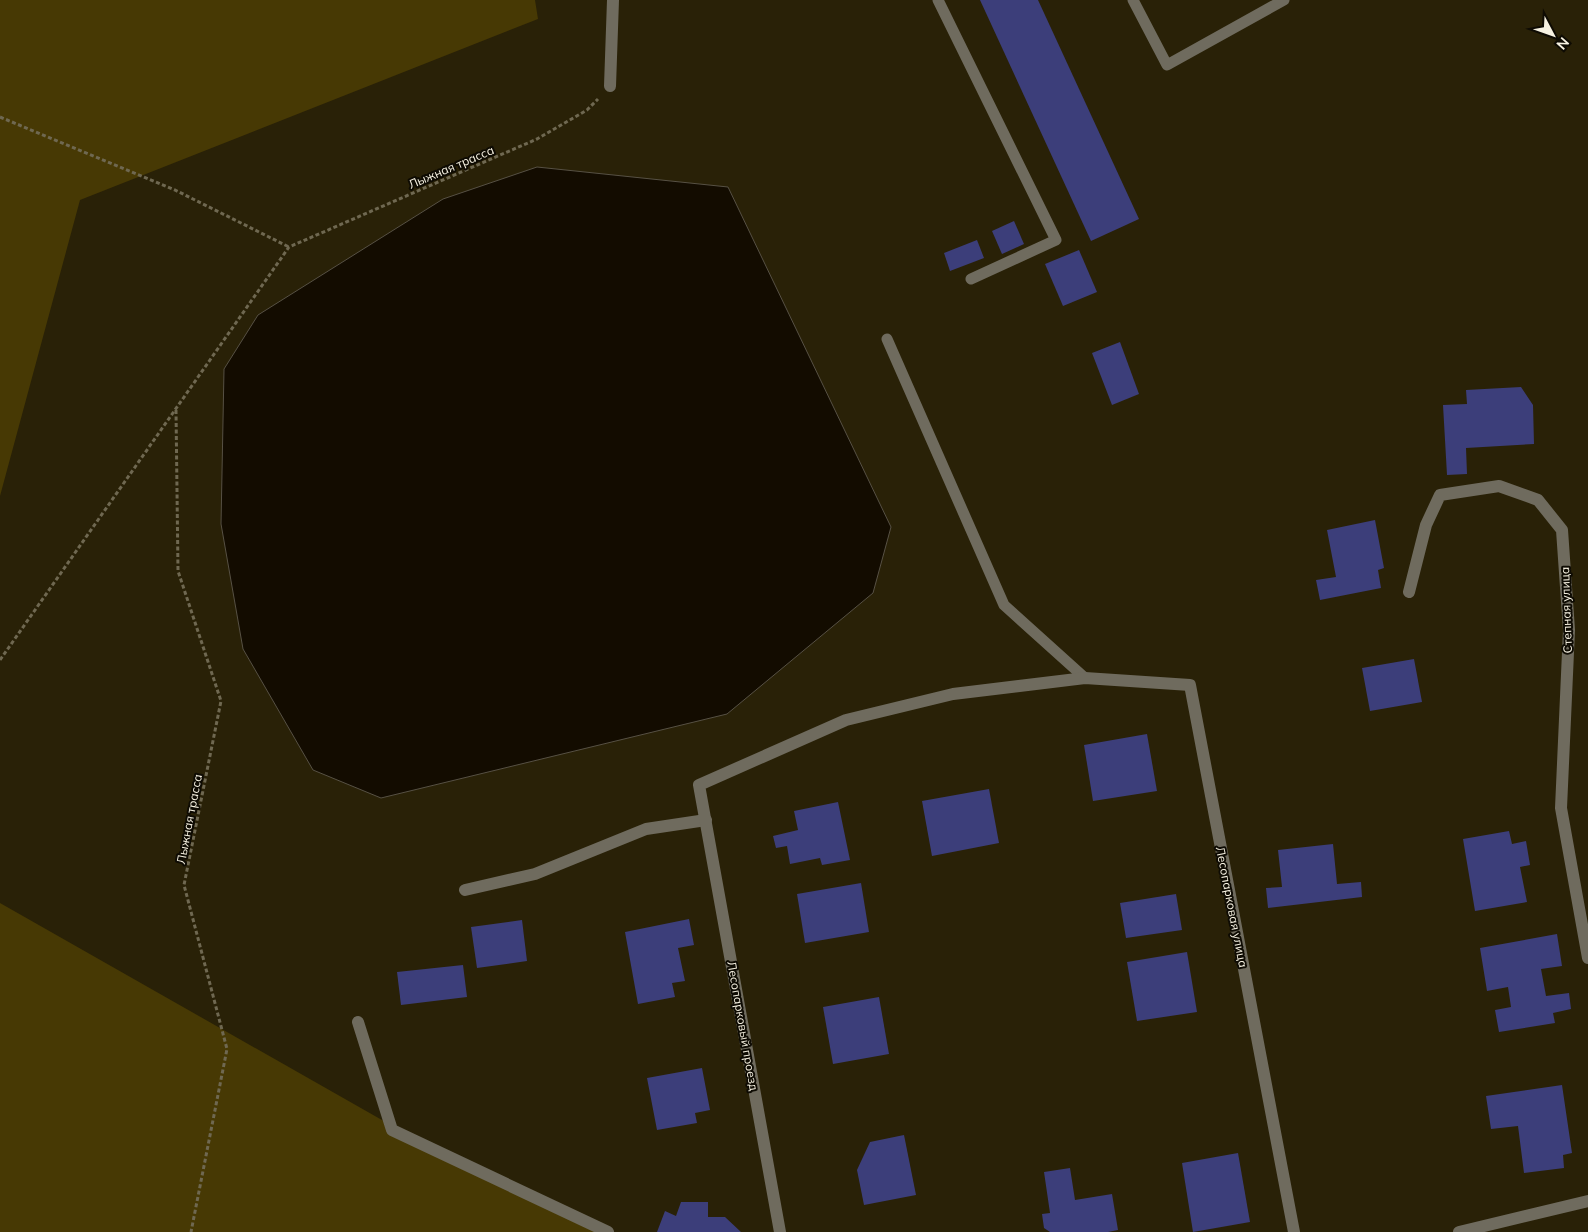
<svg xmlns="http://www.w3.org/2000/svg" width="1588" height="1232" font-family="Mulish,sans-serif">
	<rect width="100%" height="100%" fill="#292107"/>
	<!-- green -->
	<g fill="#473904">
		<polygon points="0,0 535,0 538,19 80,200 0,496"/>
		<polygon points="0,903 440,1153 604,1232 0,1232"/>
	</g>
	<!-- water -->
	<polygon fill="#130c00" stroke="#575144" points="537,167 728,187 891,527 873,593 727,714 381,798 313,770 243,649 221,524 224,369 258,315 443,199"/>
	<!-- building -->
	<g fill="#3c3e7a">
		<polygon points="980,0 1038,0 1139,219 1091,241"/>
		<polygon points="1014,221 1024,244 1002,254 992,231"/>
		<polygon points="977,240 984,258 950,271 944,253"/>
		<polygon points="1079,250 1097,292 1063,306 1045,264"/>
		<polygon points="1120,342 1139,394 1112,405 1092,353"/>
		<polygon points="1521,387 1533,405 1534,444 1466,448 1467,474 1447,475 1443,405 1467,404 1466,390"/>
		<polygon points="1375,520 1384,568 1378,570 1381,588 1320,600 1316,580 1336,577 1327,530"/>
		<polygon points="1414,659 1422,702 1370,711 1362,668"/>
		<polygon points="1147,734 1157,791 1093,801 1084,745"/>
		<polygon points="989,789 999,843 932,856 922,801"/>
		<polygon points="838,802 850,860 822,865 820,858 790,864 787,846 776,848 773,836 798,830 794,811"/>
		<polygon points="1509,831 1512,844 1526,841 1530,865 1520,867 1527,902 1475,911 1463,839"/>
		<polygon points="1333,844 1337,884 1361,882 1362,897 1268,908 1266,888 1282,887 1278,850"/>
		<polygon points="861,883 869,932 805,943 797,894"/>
		<polygon points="1176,894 1182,930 1126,938 1120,903"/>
		<polygon points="689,919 694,945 678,948 685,981 672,983 675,997 638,1004 625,932"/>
		<polygon points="522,920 527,961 477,968 471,927"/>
		<polygon points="1557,934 1562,966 1541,969 1546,996 1569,993 1571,1009 1553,1013 1555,1023 1499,1032 1495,1010 1511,1007 1508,987 1487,991 1480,948"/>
		<polygon points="1187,952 1197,1012 1137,1021 1127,962"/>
		<polygon points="463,965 467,997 401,1005 397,972"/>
		<polygon points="879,997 889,1054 833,1064 823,1007"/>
		<polygon points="702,1068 710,1110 695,1113 697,1123 657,1130 647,1078"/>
		<polygon points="1562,1085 1572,1153 1563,1155 1564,1168 1524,1173 1518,1126 1491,1129 1486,1096"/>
		<polygon points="904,1135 916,1195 864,1205 857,1170 870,1142"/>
		<polygon points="1238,1153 1250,1222 1193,1232 1182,1163"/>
		<polygon points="1070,1168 1075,1200 1112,1194 1118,1230 1108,1232 1050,1232 1044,1228 1042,1214 1050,1213 1044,1172"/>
		<polygon points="681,1202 708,1202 708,1217 725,1217 741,1232 657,1232 665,1211 676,1216"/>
	</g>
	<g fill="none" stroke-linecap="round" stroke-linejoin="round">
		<!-- path -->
		<g stroke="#6f6851" stroke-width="3" stroke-dasharray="4 2.5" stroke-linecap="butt">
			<polyline points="0,117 175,190 289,247"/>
			<polyline points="176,410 178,571 221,701 184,885 227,1049 191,1232"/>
			<polyline points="0,660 289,247 537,139 587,110 598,99"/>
		</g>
		<!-- service -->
		<g stroke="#6f6b5e" stroke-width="11">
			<polyline points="938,0 1056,240 971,279"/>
			<polyline points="1133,0 1167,65 1284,0"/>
			<polyline points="887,339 1004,605 1085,678"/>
		</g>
		<!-- minor -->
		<g stroke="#6f6b5e" stroke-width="12">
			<polyline points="610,86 613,0"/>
			<polyline points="1409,592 1426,525 1440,495 1499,486 1538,500 1562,530 1569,630 1561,808 1588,958"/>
			<polyline points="465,890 535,874 646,829 706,820"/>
			<polyline points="358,1022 392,1130 608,1232"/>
			<polyline points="780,1232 699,785 846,720 953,694 1085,678 1190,685 1294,1232"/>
			<polyline points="1459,1232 1588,1201"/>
		</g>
	</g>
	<g text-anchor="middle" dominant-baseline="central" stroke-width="4" stroke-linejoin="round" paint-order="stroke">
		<!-- street labels -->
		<g font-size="12" fill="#f7f2e2" stroke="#0e0b03">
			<text transform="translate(451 167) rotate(-23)">Лыжная трасса</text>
			<text transform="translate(1566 610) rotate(-92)">Степная улица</text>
			<text transform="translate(189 819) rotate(-79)">Лыжная трасса</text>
			<text transform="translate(1232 907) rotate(79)">Лесопарковая улица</text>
			<text transform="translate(743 1026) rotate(80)">Лесопарковый проезд</text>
		</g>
	</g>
	<!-- north arrow -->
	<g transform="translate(1553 35) rotate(131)" stroke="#0e0b03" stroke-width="4" paint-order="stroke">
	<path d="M0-4L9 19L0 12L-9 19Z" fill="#f7f2e2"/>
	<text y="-8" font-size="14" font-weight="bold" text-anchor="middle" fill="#f7f2e2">N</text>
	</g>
</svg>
